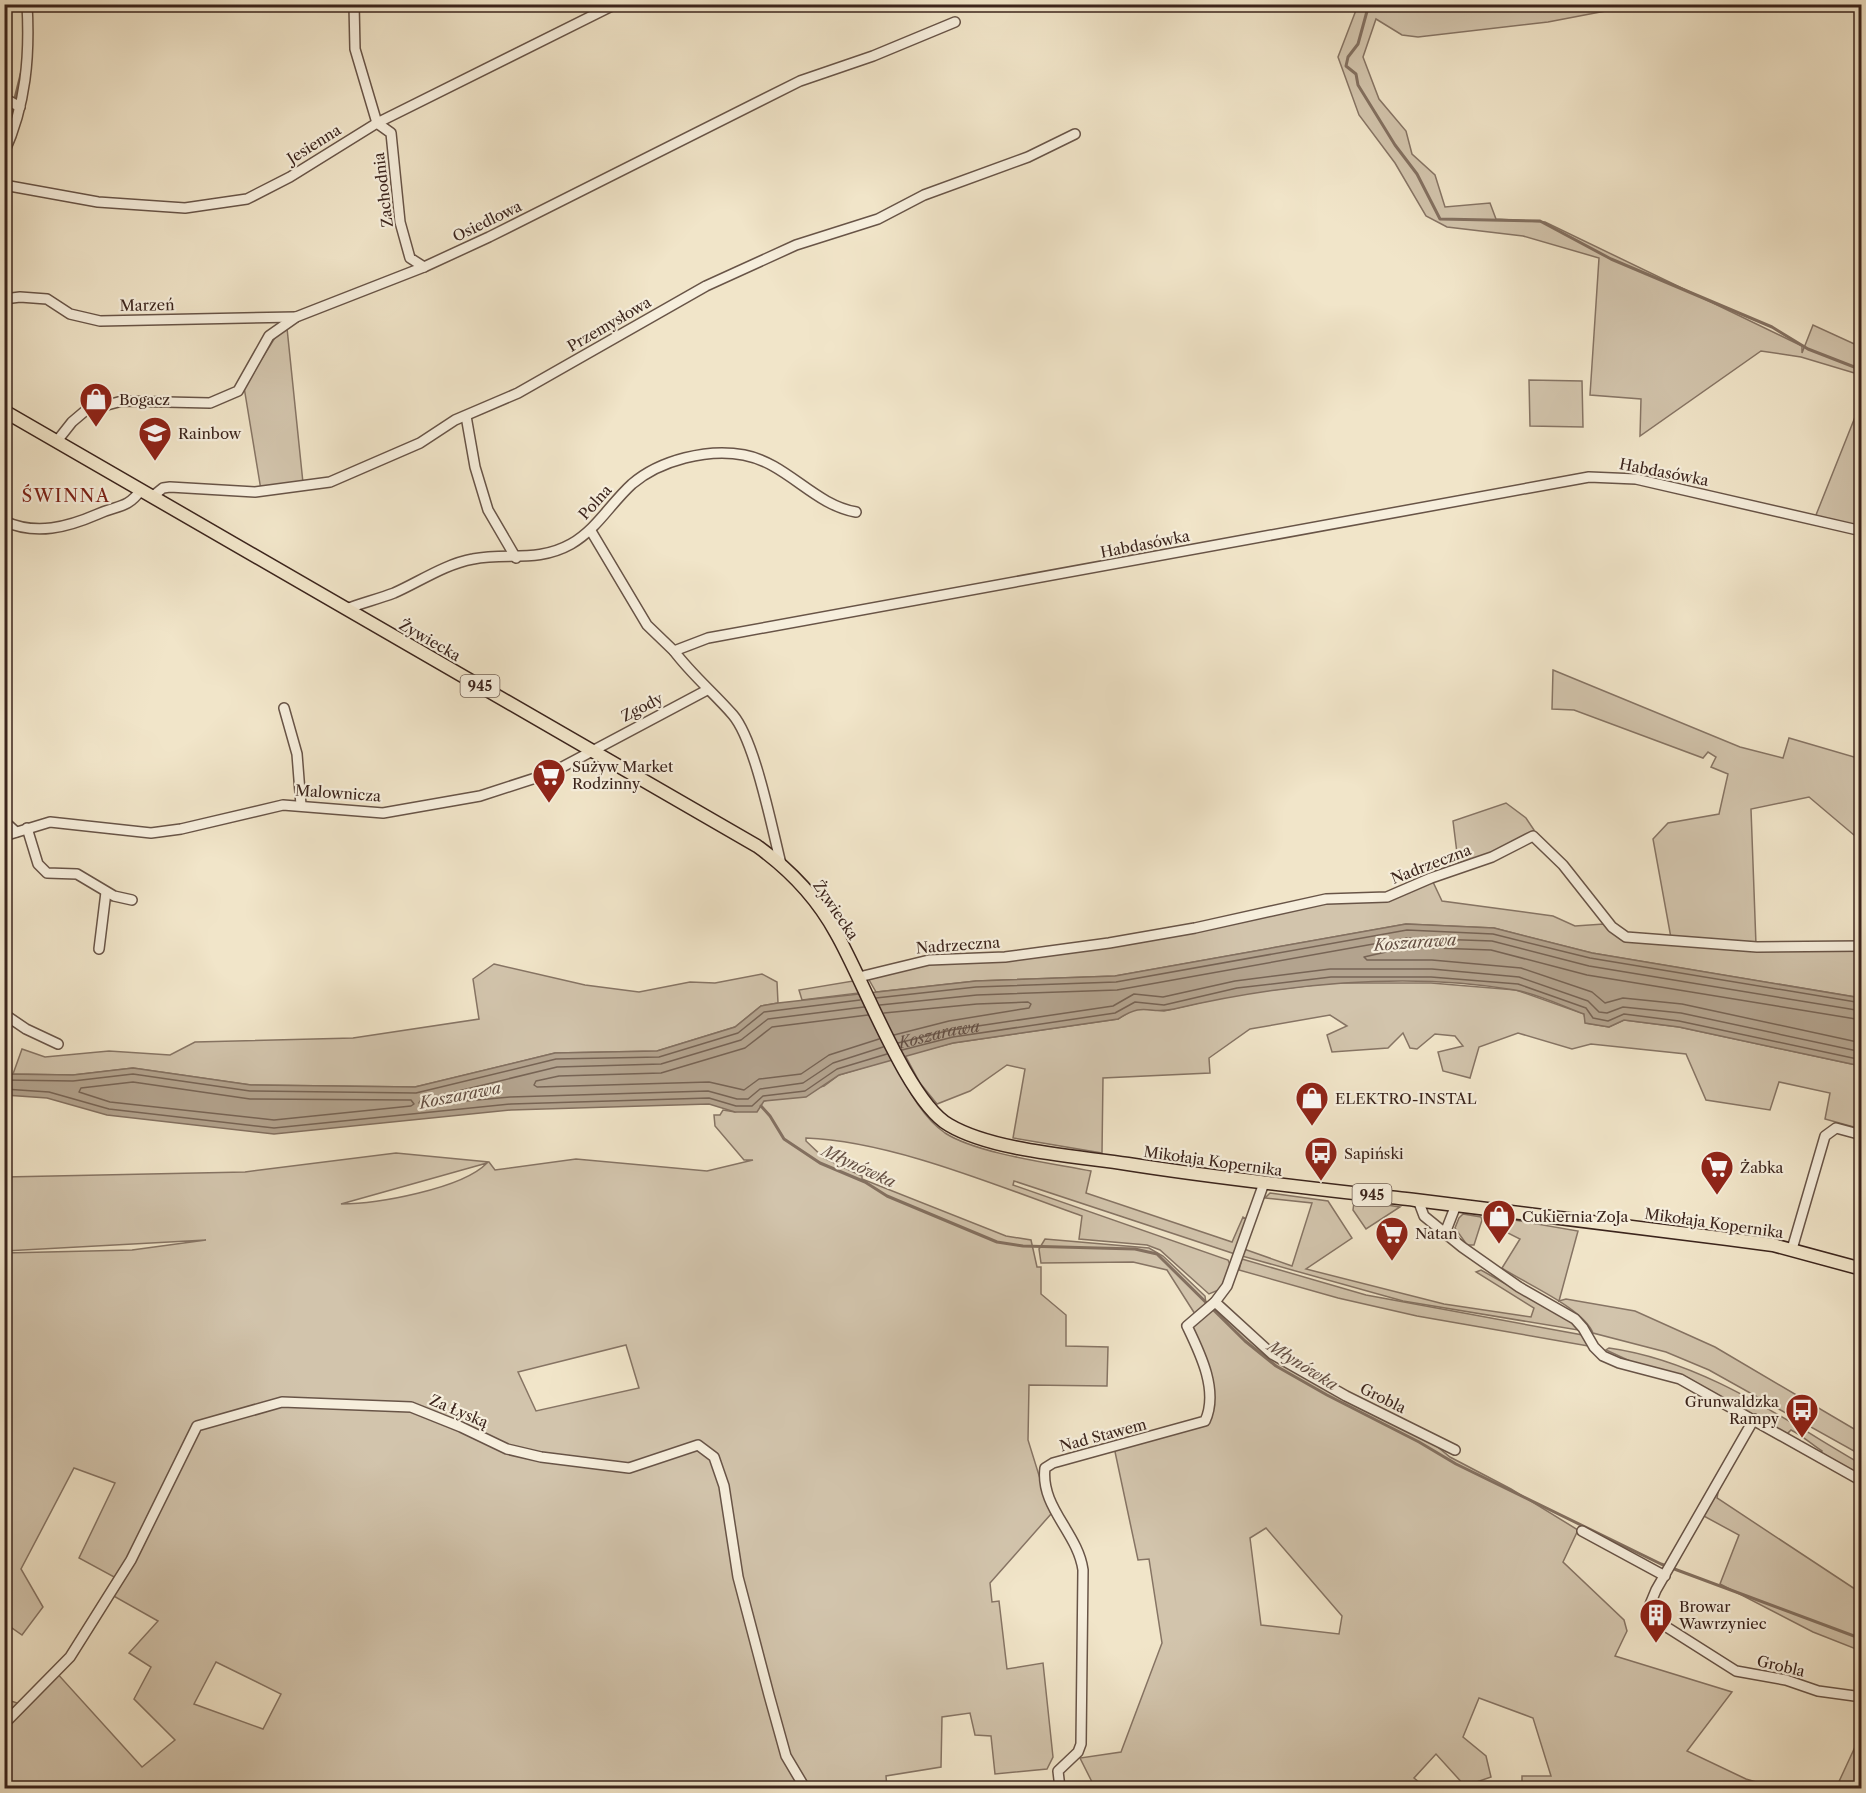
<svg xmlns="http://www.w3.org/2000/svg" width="1866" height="1793" font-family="'Libre Caslon Text',serif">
	<rect width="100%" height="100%" fill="#f1e5c9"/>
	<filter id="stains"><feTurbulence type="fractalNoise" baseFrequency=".00333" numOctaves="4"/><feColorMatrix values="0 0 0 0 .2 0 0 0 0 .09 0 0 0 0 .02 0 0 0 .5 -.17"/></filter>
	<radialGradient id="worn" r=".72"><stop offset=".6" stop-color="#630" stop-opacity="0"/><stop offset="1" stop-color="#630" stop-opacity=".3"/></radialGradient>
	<!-- green -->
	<g fill="#d2c4ac" stroke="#867464" stroke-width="1.5" fill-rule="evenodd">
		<polygon points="1358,5 1637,5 1548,22 1418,37 1402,35 1376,19 1363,57 1379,99 1406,131 1412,154 1435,175 1445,207 1490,203 1496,219 1545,222 1802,346 1802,353 1813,325 1861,347 1861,375 1801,357 1761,351 1640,436 1641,399 1590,395 1599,258 1523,236 1447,227 1426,216 1395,163 1359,115 1338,57"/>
		<polygon points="287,328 303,483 261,490 244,387 276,336"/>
		<polygon points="1529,380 1582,381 1583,427 1530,426"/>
		<polygon points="1861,402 1861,531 1814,520"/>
		<polygon points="1553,670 1740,747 1783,758 1789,738 1861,759 1861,841 1809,797 1751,809 1756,945 1671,938 1653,839 1668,823 1719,814 1728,774 1711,767 1716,757 1708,752 1703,758 1574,710 1552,709"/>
		<polygon points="1506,803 1526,818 1534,830 1533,836 1459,869 1453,821"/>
		<polygon points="1433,882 1442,901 1553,916 1575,926 1604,924 1644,943 1758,951 1862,946 1861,998 1592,953 1494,928 1406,924 1115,976 976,981 876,992 868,978 906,965 1004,960 1326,902 1349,903"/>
		<polygon points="494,964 585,985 639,992 690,982 715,983 762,974 777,982 778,1003 761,1006 735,1027 657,1051 555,1053 415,1087 251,1085 133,1068 73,1075 13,1074 22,1049 45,1057 109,1051 170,1055 195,1042 353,1038 479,1019 473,979"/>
		<polygon points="853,981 859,993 802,1000 799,990"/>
		<polygon points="1332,983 1431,983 1516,990 1584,1014 1586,1023 1609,1027 1624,1020 1679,1027 1861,1066 1861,1129 1825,1119 1830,1093 1779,1082 1770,1110 1706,1100 1686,1054 1591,1044 1572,1049 1518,1033 1479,1047 1470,1078 1443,1071 1438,1052 1463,1046 1455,1036 1435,1034 1417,1049 1410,1048 1403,1033 1388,1048 1332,1052 1327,1035 1347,1026 1330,1015 1250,1029 1209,1058 1210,1073 1103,1078 1102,1153 1013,1138 1025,1069 1007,1065 970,1091 937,1104 920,1083 905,1055 953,1043 1118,1019 1136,1008 1164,1011 1238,994"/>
		<path d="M 892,1059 C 906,1084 920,1116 945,1133 C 978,1154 1051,1163 1091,1171 L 1086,1193 L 1232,1242 L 1243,1217 L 1248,1220 L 1235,1254 L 1014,1181 L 1013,1185 L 1228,1260 L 1231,1267 L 1221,1289 L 1209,1294 L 1160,1250 L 1147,1245 L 1079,1239 L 1082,1216 C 1000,1187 892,1141 806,1138 L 806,1141 L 824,1158 L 862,1176 L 862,1179 L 1006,1236 L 1031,1240 L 1037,1267 L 1041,1267 L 1041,1294 L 1066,1315 L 1066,1346 L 1108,1347 L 1107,1386 L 1029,1385 L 1028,1440 L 1051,1514 L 990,1583 L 992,1602 L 999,1601 L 1007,1669 L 1043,1663 L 1053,1757 L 1047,1769 L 995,1774 L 991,1736 L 975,1735 L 970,1713 L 942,1717 L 941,1767 L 886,1776 L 887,1788 L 5,1788 L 5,1699 L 23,1705 L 55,1671 L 142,1767 L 175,1740 L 134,1699 L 151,1667 L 129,1653 L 158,1621 L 110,1594 L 118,1579 L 79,1558 L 115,1483 L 74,1468 L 21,1569 L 43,1607 L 22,1635 L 5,1623 L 5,1253 L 132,1250 L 206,1240 L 5,1251 L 5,1177 L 245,1172 L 396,1153 L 489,1162 L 495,1170 L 576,1159 L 707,1171 L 753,1160 L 744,1160 L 715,1126 L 714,1115 L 720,1115 L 723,1110 L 735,1112 L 764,1101 L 824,1086 L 839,1075 ZM 487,1163 C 462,1189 376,1204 341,1204 ZM 626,1345 L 639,1388 L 536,1411 L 518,1372 ZM 216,1662 L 281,1694 L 263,1729 L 194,1704 Z"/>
		<polygon points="1270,1193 1328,1201 1352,1238 1306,1269 1444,1304 1531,1317 1534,1308 1476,1272 1481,1270 1568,1319 1578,1330 1403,1301 1242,1256 1244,1249 1292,1266 1312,1203 1265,1198"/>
		<polygon points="1360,1201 1400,1207 1366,1229 1353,1210 1354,1202"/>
		<polygon points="1463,1214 1481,1217 1482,1220 1474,1245 1467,1245 1455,1228 1459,1218"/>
		<path d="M 1491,1216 L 1578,1231 L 1559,1301 L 1566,1299 L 1635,1311 L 1715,1347 L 1861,1433 L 1861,1455 L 1709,1370 L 1666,1352 L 1593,1333 C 1583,1308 1526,1284 1502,1268 L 1520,1239 L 1488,1223 Z"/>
		<polygon points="1045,1239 1149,1248 1163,1256 1205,1296 1206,1304 1195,1314 1167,1270 1133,1262 1041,1263 1039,1249"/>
		<polygon points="1242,1259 1366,1295 1588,1336 1594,1347 1417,1316 1338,1298 1239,1270"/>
		<path d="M 1213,1306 L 1269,1354 L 1434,1444 L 1450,1457 L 1511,1489 L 1578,1530 L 1563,1562 L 1624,1620 L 1627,1631 L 1615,1656 L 1732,1692 L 1687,1751 L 1746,1779 L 1776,1788 L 1522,1788 L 1522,1776 L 1551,1776 L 1533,1718 L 1479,1698 L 1463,1737 L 1486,1756 L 1491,1777 L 1465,1786 L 1436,1754 L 1414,1778 L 1426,1788 L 1095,1788 L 1080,1758 L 1121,1752 L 1162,1643 L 1149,1559 L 1138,1560 L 1114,1447 L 1205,1421 L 1210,1407 L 1193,1326 ZM 1266,1528 L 1342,1616 L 1339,1634 L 1261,1625 L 1250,1538 Z"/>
		<path d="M 1609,1348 C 1702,1361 1782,1418 1861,1464 L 1861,1477 L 1821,1454 L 1822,1451 C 1811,1444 1803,1436 1791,1430 L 1787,1434 L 1686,1377 L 1632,1362 L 1606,1350 Z"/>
		<polygon points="1721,1476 1717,1498 1861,1593 1861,1651 1813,1632 1720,1584 1739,1535 1700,1514"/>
		<polygon points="1861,1734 1861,1788 1836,1788"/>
	</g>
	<!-- water -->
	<path fill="#b3a38e" stroke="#837060" stroke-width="1.5" d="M 1406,924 L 1494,928 L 1592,953 L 1861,998 L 1861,1066 L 1679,1027 L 1624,1020 L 1609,1027 L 1585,1023 L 1584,1014 C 1562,1006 1538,994 1515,990 C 1405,971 1281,984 1174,1009 C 1147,1015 1146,1001 1118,1019 L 953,1043 L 839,1075 L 806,1097 L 764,1101 L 757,1112 L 735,1112 L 709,1104 L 511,1110 L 274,1134 L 107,1115 L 47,1098 L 5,1095 L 5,1074 L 73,1075 L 133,1068 L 251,1085 L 415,1087 L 555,1053 L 657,1051 L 735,1027 L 761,1006 L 778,1003 L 976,981 L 1115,976 Z"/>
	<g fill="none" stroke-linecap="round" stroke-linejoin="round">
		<!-- shore -->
		<g stroke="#776455" stroke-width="1.5">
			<polyline points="876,998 976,987 1116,982 1407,930 1493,934 1590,958 1862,1003"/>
			<polyline points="880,1005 977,995 1117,990 1407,938 1492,941 1589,966 1862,1011"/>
			<polyline points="864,1007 768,1019 741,1040 661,1064 557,1067 421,1100 419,1103 422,1105 510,1097 708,1091 737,1099 748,1099 760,1089 803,1083 833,1063 883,1047"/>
			<polyline points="884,1013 977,1004 1028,1002 1031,1004 1029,1008 949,1021 894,1035"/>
			<polyline points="868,1015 772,1027 745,1048 661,1073 559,1076 536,1081 534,1085 537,1087 709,1082 744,1090 759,1079 801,1074 829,1055 879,1039"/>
			<polyline points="1862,1020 1587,975 1491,950 1408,947 1364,957 1367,960 1432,960 1521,968 1592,992 1605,1003 1623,998 1682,1004 1862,1043"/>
			<path id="s1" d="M 898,1043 L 951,1030 L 1113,1006 L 1134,994 L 1163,997 L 1235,981 L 1330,969 L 1432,969 L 1519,977 L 1588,1001 L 1599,1012 L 1607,1013 L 1623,1007 L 1681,1013 L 1862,1052"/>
			<polyline points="902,1050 953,1037 1115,1013 1135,1002 1164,1005 1237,988 1331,977 1431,977 1518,984 1586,1008 1593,1018 1608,1021 1624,1014 1679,1021 1862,1060"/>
			<polyline points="4,1080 73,1081 133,1074 250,1091 416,1093 556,1059 659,1057 738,1033 764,1012 860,1000"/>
			<polygon points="133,1082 250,1099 411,1100 414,1104 411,1106 274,1120 110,1102 79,1092 81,1088"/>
			<polyline points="4,1089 49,1092 109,1109 274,1128 511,1104 709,1098 736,1106 752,1106 763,1096 805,1091 837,1069 887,1054"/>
		</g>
		<!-- stream -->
		<g stroke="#837060" stroke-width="3">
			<polyline points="18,4 18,10"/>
			<polyline points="1369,4 1358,44 1348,57 1346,66 1356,74 1358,85 1395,145 1417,174 1440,219 1540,221 1611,259 1772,327 1808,349 1862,370"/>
			<polyline points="15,98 21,74"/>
			<polyline points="4,137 13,108"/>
			<polyline points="761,1106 770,1116 784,1139 820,1163 865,1182 887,1196 997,1242 1023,1246 1135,1249 1157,1254 1245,1341 1276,1366 1327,1395 1419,1442 1456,1464 1661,1564 1862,1639"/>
		</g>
		<!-- minor casing -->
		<g stroke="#685447" stroke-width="12">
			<g id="minor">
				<polyline points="354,4 355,49 377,123 391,133 400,222 410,258 424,267"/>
				<polyline points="4,98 20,107"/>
				<path d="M 4,153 C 26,105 30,56 27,4"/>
				<polyline points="4,185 98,202 185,208 247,199 290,177 377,123 616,4"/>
				<polyline points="4,299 20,297 47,299 70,314 100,321 296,317"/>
				<polyline points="466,416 475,467 488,510 516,558"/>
				<polyline points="57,441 72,422 85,411 122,401 210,403 238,391 269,336 296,317 424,267 489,237 800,81 873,56 955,22"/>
				<polyline points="153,496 163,488 170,487 255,492 330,482 420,443 455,420 518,393 706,286 796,245 878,219 924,195 1028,157 1075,134"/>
				<path d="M 4,521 C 36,536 68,527 98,514 C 118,505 127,509 141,490"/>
				<polyline points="591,531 647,625 674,651"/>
				<path d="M 346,609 C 362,603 378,599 394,593 C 419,582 445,564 473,559 C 507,552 537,563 571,544 C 597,529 610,504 632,484 C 660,460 708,448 744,455 C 787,463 814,505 856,512"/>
				<polyline points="284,708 297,754 301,805"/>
				<polyline points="4,821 16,832"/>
				<polyline points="27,828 38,864 47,873 77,874 114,896 132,900"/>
				<polyline points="4,836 50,822 151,833 181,829 283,805 383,813 480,796 551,773 707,690"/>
				<path d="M 781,864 C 772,828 755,741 733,715 C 714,693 692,675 674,651 L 708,638 L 1589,477 L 1636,479 L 1862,531"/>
				<polyline points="99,949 106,892"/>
				<polyline points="859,977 929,960 1005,957 1109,943 1195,928 1326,899 1387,897 1431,878 1492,857 1533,836 1563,865 1612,927 1626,937 1757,947 1862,946"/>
				<polyline points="4,1014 26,1029 58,1044"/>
				<polyline points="1418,1200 1424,1216 1462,1247 1519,1287 1575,1319 1583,1328 1594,1347 1603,1356 1619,1363 1680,1379 1862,1481"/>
				<polyline points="1445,1233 1456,1205"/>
				<polyline points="1792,1249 1825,1136 1836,1128 1862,1135"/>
				<polyline points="1215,1302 1272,1354 1346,1396 1455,1450"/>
				<polyline points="1754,1419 1656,1590 1646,1614 1736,1671 1786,1680 1818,1691 1862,1697"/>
				<polyline points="1582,1531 1665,1576"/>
				<polyline points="4,1724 70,1657 131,1560 197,1426 282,1402 411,1407 461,1427 507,1449 541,1457 629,1468 698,1445 714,1457 724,1486 738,1577 769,1695 786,1756 805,1788"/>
				<path d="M 1060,1788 L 1058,1771 L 1078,1752 L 1081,1744 L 1083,1570 C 1078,1533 1040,1507 1045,1468 L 1053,1463 L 1205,1421 C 1219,1391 1200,1353 1187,1326 L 1215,1302 L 1227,1286 L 1264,1183"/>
			</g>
		</g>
		<!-- major casing -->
		<g stroke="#3b241c" stroke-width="15">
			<path id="major" d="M 4,411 L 757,846 C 789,869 817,898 836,933 C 863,979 907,1101 949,1125 C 993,1151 1076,1156 1128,1164 C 1223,1179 1319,1189 1415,1200 C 1535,1214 1654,1229 1773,1245 L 1862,1269"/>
		</g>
		<!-- minor -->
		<use href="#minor" stroke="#f6eedc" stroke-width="9"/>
		<!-- major -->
		<use href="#major" stroke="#f1e5c9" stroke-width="12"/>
	</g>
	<!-- icons -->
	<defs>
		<g id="shop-pin" transform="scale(1.725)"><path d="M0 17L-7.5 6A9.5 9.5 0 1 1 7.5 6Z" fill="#8f2418" stroke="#f6eedc"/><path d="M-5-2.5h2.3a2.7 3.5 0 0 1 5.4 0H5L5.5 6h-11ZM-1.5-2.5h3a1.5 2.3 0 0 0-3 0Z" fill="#fff"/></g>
		<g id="school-pin" transform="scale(1.725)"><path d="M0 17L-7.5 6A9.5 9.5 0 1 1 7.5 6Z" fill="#8f2418" stroke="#f6eedc"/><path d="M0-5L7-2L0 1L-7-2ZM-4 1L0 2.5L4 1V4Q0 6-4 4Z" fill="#fff"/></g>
		<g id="supermarket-pin" transform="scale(1.725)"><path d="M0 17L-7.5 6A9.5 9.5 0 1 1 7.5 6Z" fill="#8f2418" stroke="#f6eedc"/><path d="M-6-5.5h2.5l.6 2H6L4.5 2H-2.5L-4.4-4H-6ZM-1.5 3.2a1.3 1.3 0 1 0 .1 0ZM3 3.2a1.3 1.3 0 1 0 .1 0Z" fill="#fff"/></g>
		<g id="bus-pin" transform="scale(1.725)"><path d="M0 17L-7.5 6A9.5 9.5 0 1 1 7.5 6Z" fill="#8f2418" stroke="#f6eedc"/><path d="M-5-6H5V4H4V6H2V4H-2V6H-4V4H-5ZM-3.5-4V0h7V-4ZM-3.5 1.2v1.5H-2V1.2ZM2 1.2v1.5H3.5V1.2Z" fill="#fff"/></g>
		<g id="building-pin" transform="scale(1.725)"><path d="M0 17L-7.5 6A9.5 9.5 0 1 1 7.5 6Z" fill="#8f2418" stroke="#f6eedc"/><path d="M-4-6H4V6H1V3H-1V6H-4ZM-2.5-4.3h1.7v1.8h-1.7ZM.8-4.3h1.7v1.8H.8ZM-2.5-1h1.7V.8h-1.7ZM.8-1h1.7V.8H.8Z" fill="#fff"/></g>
	</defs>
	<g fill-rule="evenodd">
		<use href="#shop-pin" x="96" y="399"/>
		<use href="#school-pin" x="155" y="433"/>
		<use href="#supermarket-pin" x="549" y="775"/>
		<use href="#shop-pin" x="1312" y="1098"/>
		<use href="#bus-pin" x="1321" y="1153"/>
		<use href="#supermarket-pin" x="1717" y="1167"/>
		<use href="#shop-pin" x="1499" y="1216"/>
		<use href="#supermarket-pin" x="1392" y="1233"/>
		<use href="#bus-pin" x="1802" y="1410"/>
		<use href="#building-pin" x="1656" y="1615"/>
	</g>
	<g text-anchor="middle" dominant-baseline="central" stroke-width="4.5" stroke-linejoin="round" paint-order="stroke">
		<!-- shield labels -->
		<g fill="#f6eedc" stroke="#736156" stroke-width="1.5">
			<rect x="460.5" y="675" width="39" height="22" rx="4.5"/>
			<rect x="1352.5" y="1184" width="39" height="22" rx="4.5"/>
		</g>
		<g font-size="14" font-weight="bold" fill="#3b241c">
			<text x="480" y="686">945</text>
			<text x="1372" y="1195">945</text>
		</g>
		<!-- street labels -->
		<g font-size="15" fill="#3b241c" stroke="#f6eedc">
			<text transform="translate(314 144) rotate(-32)">Jesienna</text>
			<text transform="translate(383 190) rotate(-97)">Zachodnia</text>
			<text transform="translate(487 221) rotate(-26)">Osiedlowa</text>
			<text transform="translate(147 305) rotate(-1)">Marzeń</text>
			<text transform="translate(609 324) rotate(-30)">Przemysłowa</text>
			<text transform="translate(1664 472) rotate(11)">Habdasówka</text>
			<text transform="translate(595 502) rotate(-48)">Polna</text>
			<text transform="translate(1145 544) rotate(-11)">Habdasówka</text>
			<text transform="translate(430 640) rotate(30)">Żywiecka</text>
			<text transform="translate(642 707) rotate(-27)">Zgody</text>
			<text transform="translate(338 793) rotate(4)">Malownicza</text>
			<text transform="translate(1431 864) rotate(-21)">Nadrzeczna</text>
			<text transform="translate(836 910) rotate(56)">Żywiecka</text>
			<text transform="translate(958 945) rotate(-4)">Nadrzeczna</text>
			<text transform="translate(1213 1161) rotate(8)">Mikołaja Kopernika</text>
			<text transform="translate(1714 1223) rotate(8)">Mikołaja Kopernika</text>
			<text transform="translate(1383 1398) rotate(26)">Grobla</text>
			<text transform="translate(459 1411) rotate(23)">Za Łyską</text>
			<text transform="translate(1103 1435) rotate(-15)">Nad Stawem</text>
			<text transform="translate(1781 1666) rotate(13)">Grobla</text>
		</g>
		<!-- poi labels -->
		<g font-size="15" fill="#3b241c" stroke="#f6eedc" text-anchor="start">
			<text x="119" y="399">Bogacz</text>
			<text x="178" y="433">Rainbow</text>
			<text x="572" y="766">Sużyw Market<tspan x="572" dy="17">Rodzinny</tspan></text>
			<text x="1335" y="1098">ELEKTRO-INSTAL</text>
			<text x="1344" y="1153">Sapiński</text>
			<text x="1740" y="1167">Żabka</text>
			<text x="1522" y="1216">Cukiernia ZoJa</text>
			<text x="1415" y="1233">Natan</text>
			<text x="1779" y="1401" text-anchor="end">Grunwaldzka<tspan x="1779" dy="17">Rampy</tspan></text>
			<text x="1679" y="1606">Browar<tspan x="1679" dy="17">Wawrzyniec</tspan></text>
		</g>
		<!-- water labels -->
		<g font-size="16" font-style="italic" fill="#655044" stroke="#f6eedc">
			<text transform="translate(1415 942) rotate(-4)">Koszarawa</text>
			<text stroke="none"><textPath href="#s1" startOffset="42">Koszarawa</textPath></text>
			<text transform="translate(460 1095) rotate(-11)">Koszarawa</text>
			<text transform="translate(859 1166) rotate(25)">Młynówka</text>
			<text transform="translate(1303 1365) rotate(32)">Młynówka</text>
		</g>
		<!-- quarter labels -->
		<g font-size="18" letter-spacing="1.5" fill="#7a1f14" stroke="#f6eedc">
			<text x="66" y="496">ŚWINNA</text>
		</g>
	</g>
	<!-- margin -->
	<rect width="1866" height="1793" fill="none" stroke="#f1e5c9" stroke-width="24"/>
	<rect x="6" y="6" width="1854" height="1781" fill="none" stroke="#3b241c" stroke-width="3"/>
	<rect x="12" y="12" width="1842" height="1769" fill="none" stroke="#3b241c" stroke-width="1.5"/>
	<rect width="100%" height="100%" filter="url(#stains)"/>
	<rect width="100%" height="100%" fill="url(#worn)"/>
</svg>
